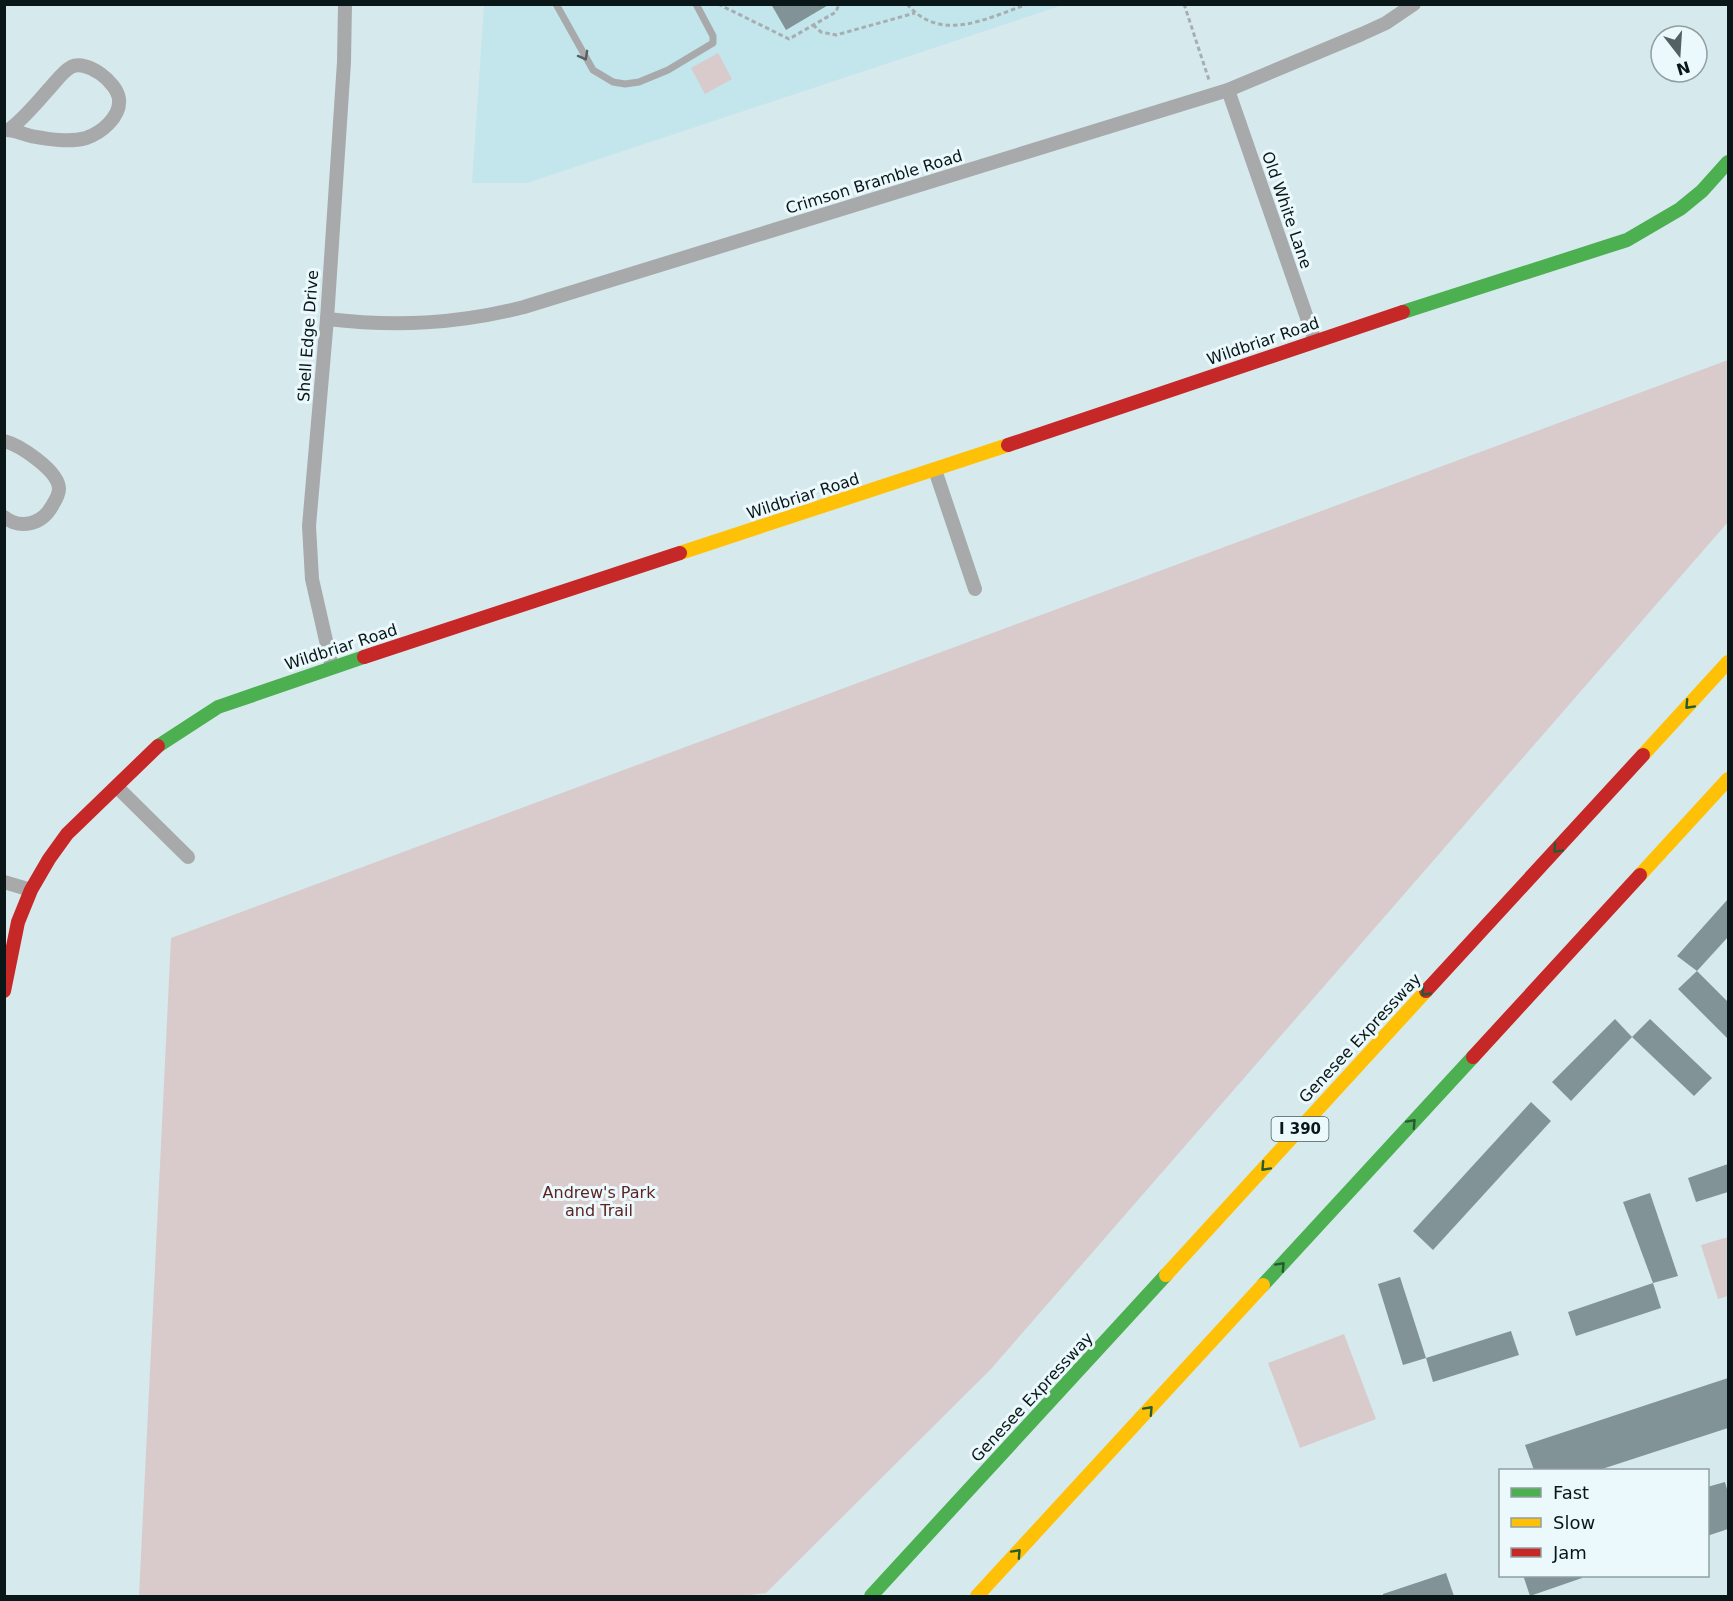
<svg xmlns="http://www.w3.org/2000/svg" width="1733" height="1601" font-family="'DejaVu Sans',sans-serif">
	<rect width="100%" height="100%" fill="#d6eaee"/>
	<!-- built -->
	<polygon fill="#c3e5ec" points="484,5 1063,5 527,183 472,183"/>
	<!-- green -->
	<g fill="#d9cbcb">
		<polygon points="718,53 732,79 705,94 691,68"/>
		<polygon points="1728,360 1728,522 991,1369 766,1593 742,1596 139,1596 171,938"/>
		<polygon points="1728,1237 1728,1296 1718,1299 1701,1245"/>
		<polygon points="1344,1334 1376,1419 1300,1448 1268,1363"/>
	</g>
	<!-- building -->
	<g fill="#819396">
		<polygon points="771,4 830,4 786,30"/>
		<polygon points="1728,899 1728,937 1697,971 1677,956"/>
		<polygon points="1697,971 1728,1002 1728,1039 1678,989"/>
		<polygon points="1615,1019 1632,1037 1571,1101 1552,1082"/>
		<polygon points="1650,1019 1712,1078 1694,1096 1632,1037"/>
		<polygon points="1531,1102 1551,1121 1433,1250 1413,1231"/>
		<polygon points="1728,1164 1728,1192 1696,1202 1688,1178"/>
		<polygon points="1650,1193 1678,1276 1653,1283 1623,1202"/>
		<polygon points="1400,1277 1426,1358 1403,1365 1378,1284"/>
		<polygon points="1653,1283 1661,1308 1576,1336 1568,1312"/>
		<polygon points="1511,1331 1519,1355 1433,1382 1426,1358"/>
		<polygon points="1728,1378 1728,1428 1599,1470 1534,1470 1525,1445"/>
		<polygon points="1725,1482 1728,1493 1728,1529 1707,1536 1707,1487"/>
		<polygon points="1446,1573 1454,1596 1383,1596 1383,1594"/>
		<polygon points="1523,1575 1582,1575 1582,1578 1530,1596"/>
	</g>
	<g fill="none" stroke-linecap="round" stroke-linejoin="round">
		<!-- path -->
		<g stroke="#a7aeb1" stroke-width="3" stroke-dasharray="4.5 3" stroke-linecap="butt">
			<polyline points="718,4 789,39 836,12 839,4"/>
			<path d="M 907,4 C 941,44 987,18 1028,4"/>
			<polyline points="1184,4 1209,80"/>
			<polyline points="813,25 821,32 836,35 915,13"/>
		</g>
		<!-- lane -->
		<polyline stroke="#a8a9aa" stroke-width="7" points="556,4 593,70 613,82 625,84 639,82 668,70 713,43 713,36 696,4"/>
		<!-- street -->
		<g stroke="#a8a9aa" stroke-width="14">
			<polyline points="1228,90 1315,341"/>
			<path d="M 4,130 C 14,129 22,134 31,136 C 48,139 69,143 86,138 C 101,133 121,117 119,99 C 117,82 87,59 71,67 C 62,72 55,83 48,90 C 36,104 24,118 10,129"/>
			<path d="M 327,319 C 396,327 457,324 524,307 L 1228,90 L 1362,34 L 1386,23 L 1414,4"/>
			<path d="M 4,441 C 20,445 59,471 59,489 C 59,495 55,501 52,506 C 42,524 21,530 4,517"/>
			<polyline points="935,470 975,589"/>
			<polyline points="332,667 312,579 309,526 327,319 344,62 345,4"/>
			<polyline points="117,787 188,857"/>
			<polyline points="4,882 31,890"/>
		</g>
		<!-- fast -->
		<g stroke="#4caf50" stroke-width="14">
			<polyline points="1403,312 1627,240 1680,209 1702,191 1728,162"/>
			<polyline points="158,746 218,707 364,657"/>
			<polyline points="1263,1285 1473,1057"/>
			<polyline points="871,1596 1166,1275"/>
		</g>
		<!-- slow -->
		<g stroke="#ffc107" stroke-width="14">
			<polyline points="680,553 1008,445"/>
			<polyline points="1643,755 1728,662"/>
			<polyline points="1640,875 1728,779"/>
			<polyline points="1166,1275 1426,991"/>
			<polyline points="977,1596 1263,1285"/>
		</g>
		<!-- jam -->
		<g stroke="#c62828" stroke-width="14">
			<polyline points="1008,445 1403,312"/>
			<polyline points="364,657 680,553"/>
			<polyline points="4,991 18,922 31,890 49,859 67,834 158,746"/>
			<polyline points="1426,991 1643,755"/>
			<polyline points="1473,1057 1640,875"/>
		</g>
	</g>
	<!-- one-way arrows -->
	<defs><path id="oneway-chevron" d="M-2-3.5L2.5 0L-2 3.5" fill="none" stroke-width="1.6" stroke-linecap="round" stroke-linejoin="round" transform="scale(1.5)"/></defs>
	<use stroke="#586062" href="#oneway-chevron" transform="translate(584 56) rotate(61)"/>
	<g stroke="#275b32">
		<use href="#oneway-chevron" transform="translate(1689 705) rotate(133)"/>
		<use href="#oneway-chevron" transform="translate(1557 849) rotate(133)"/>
		<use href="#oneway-chevron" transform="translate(1425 992) rotate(133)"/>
		<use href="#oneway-chevron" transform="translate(1412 1123) rotate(-47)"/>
		<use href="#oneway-chevron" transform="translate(1265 1167) rotate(133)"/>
		<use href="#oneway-chevron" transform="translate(1281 1266) rotate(-47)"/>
		<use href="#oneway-chevron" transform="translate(1149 1410) rotate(-47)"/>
		<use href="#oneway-chevron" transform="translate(1017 1553) rotate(-47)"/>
	</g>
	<g text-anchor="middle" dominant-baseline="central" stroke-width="6" stroke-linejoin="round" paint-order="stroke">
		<!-- shield labels -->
		<rect fill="#ebf9fc" stroke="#4d5b5d" stroke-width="1.5" x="1271.5" y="1117" width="57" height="24" rx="4.5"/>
		<g font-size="15" font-weight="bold" fill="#091719">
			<text x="1300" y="1129">I 390</text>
		</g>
		<!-- street labels -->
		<g font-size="16" fill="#091719" stroke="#ebf9fc">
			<text transform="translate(874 182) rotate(-17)">Crimson Bramble Road</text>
			<text transform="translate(1287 210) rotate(71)">Old White Lane</text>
			<text transform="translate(308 336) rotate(-86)">Shell Edge Drive</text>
			<text transform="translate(1263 341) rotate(-19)">Wildbriar Road</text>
			<text transform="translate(803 496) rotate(-18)">Wildbriar Road</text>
			<text transform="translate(341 647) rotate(-18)">Wildbriar Road</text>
			<text transform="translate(1360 1038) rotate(-47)">Genesee Expressway</text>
			<text transform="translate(1032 1397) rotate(-47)">Genesee Expressway</text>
		</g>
		<!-- park labels -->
		<g font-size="16" fill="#5d2424" stroke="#ebf9fc">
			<text x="599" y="1192">Andrew's Park<tspan x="599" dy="18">and Trail</tspan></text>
		</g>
	</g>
	<!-- border -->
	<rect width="1733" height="1601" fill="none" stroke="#091719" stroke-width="12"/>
	<!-- legend -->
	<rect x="1499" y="1469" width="210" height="108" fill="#ebf9fc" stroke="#919fa1" stroke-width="1.5"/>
	<rect x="1511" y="1488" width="30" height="9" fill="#4caf50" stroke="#919fa1" stroke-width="1.5"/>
	<text x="1553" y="1499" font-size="18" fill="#091719">Fast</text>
	<rect x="1511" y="1518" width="30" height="9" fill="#ffc107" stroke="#919fa1" stroke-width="1.5"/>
	<text x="1553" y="1529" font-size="18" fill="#091719">Slow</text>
	<rect x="1511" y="1548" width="30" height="9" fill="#c62828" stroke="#919fa1" stroke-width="1.5"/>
	<text x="1553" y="1559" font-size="18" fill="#091719">Jam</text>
	<!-- north arrow -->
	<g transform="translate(1679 54) rotate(163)"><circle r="28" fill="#ebf9fc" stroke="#919fa1" stroke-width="1.5"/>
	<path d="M0-4.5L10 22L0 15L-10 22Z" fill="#516164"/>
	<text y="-9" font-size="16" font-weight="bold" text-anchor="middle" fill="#091719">N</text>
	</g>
</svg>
